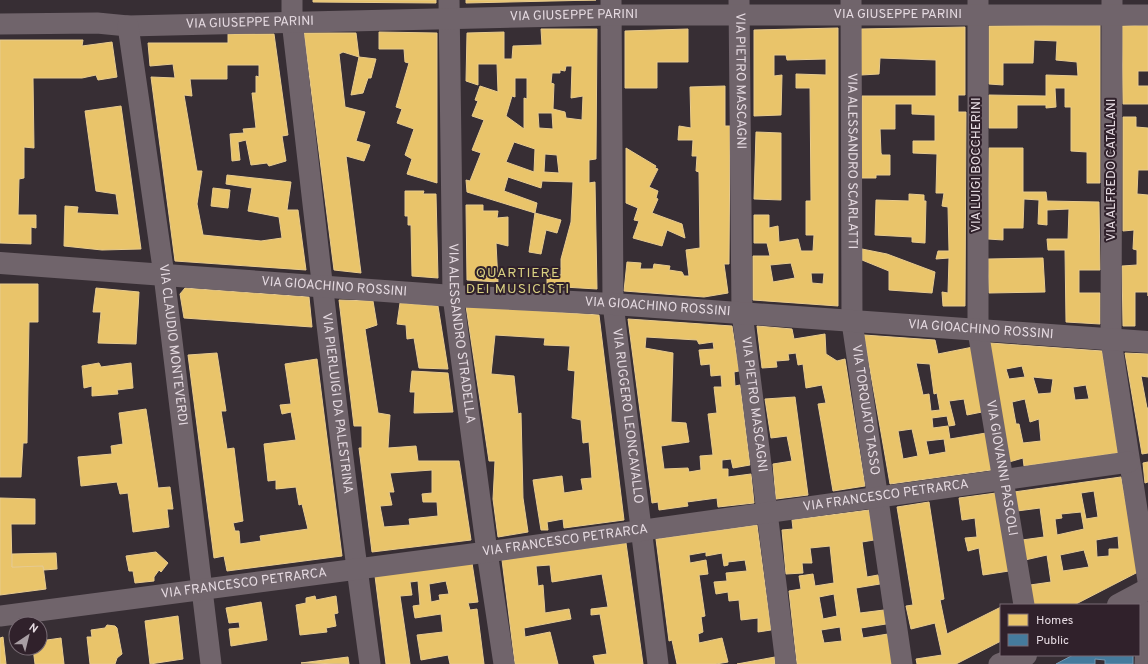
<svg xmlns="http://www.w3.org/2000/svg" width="1148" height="664" font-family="Overpass,sans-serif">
	<rect width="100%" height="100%" fill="#372e34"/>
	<!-- homes -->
	<g fill="#e9c46a" stroke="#e8cb8e" fill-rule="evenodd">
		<polygon points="313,0 436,0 436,3 313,2"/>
		<polygon points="466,0 596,0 466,3"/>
		<polygon points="1100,25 1100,183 1087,183 1087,152 1071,151 1071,107 1065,107 1065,88 1055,88 1056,107 1046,108 1046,105 1017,105 1017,128 989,128 989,95 1046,96 1046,75 1078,76 1077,62 1056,60 1057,41 1034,40 1033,63 1003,63 1003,85 989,84 989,26"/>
		<polygon points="1148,25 1148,71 1138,71 1138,86 1148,86 1148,104 1123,104 1122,26"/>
		<polygon points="965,27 965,95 958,95 958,112 966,112 965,306 943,306 942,292 948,293 949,258 936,259 938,251 949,251 948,207 942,206 944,193 936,193 937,154 913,153 913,141 935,141 935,115 912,114 912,104 895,104 895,129 880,129 881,153 882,155 890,155 890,175 876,175 876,178 861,178 862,96 936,96 936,60 880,58 879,74 861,75 861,29"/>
		<path d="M 838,28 L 838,306 L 753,300 L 753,256 L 770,256 L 767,243 L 754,243 L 754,215 L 769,215 L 769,228 L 778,226 L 779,242 L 798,239 L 801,251 L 813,251 L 814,235 L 806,235 L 806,201 L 811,201 L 810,88 L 796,88 L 796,74 L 826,75 L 826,59 L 787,60 L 786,55 L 774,55 L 774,76 L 782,75 L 781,115 L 754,116 L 754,30 ZM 791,263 L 795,278 L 773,282 L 770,265 ZM 811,273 L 824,273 L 823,284 L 812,283 Z"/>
		<path d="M 541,29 L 597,29 L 596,159 L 589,160 L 589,183 L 595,182 L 597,289 L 547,286 L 547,274 L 561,275 L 561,259 L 571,222 L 573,182 L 542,181 L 541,188 L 508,177 L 504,191 L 537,203 L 535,213 L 467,192 L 466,180 L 470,181 L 481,153 L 472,150 L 484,120 L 472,116 L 478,101 L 475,100 L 480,86 L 498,92 L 497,64 L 478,64 L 478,85 L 466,81 L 467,33 L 504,32 L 504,59 L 512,59 L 513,46 L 542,45 ZM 566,66 L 572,66 L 571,98 L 583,96 L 582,120 L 566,118 L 565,112 L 553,109 L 554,84 L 551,83 L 552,73 L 560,73 L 560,70 L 565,71 ZM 515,78 L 527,78 L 527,99 L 524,98 L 524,129 L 506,116 L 512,96 L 515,97 ZM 538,113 L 552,113 L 553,129 L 539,128 ZM 514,142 L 535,149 L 534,172 L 506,162 ZM 545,154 L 557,155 L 559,173 L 544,172 Z"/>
		<polygon points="688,29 688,62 657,62 657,88 625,88 625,31"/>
		<polygon points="379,32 437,33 437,183 407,174 412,159 405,155 414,129 397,123 402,109 396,107 409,63 405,62 404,49 379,49"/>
		<polygon points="304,33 356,33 359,57 343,52 339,54 345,107 365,112 356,141 370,145 364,161 346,156 361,273 334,270"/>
		<polygon points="228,34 274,34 288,135 282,136 286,161 269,166 267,163 251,165 246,140 238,142 240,160 232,161 230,134 244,133 243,129 256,128 252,93 256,93 256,76 259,77 259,65 227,65 227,79 190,79 192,96 184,95 197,171 202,171 197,204 203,235 261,241 282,238 279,217 248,211 252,188 226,184 227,175 291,182 287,210 298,210 306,270 175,261 151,77 175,78 173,64 150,66 148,43 228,43"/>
		<polygon points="0,40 83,40 82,46 112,42 117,77 98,80 96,75 82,78 33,78 34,148 24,147 24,178 19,179 18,215 36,215 36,228 31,227 31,244 0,243"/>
		<polygon points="359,57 376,59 371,78 368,78 363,93 351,95"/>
		<polygon points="725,86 725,126 730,126 729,264 724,264 728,293 704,297 624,291 627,262 641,263 640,269 653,269 654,264 670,266 669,270 682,272 684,276 689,276 686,250 700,248 699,172 696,171 697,156 692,156 693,140 678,140 679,126 691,128 690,87"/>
		<polygon points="121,106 141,249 102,250 64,246 65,206 78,207 77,213 119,215 116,194 96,191 85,111"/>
		<polygon points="1123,117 1136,117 1136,127 1148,128 1148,170 1138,170 1137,194 1148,195 1148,296 1148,292 1135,292 1135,326 1123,326 1122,266 1137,265 1137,250 1133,249 1134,230 1123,231"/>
		<polygon points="756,132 781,133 781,200 754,199"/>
		<polygon points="626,148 656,166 655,168 658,169 649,187 658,191 656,198 658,199 652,213 682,224 685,238 667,230 662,246 633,238 639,221 634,220 638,208 626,203"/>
		<polygon points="989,148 1023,148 1023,192 1046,192 1047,201 1099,202 1100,270 1079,270 1079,293 1100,293 1100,324 1066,322 1065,250 1048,250 1047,239 1068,239 1069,209 1047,210 1047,225 1038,224 1039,200 1024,199 1023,228 1003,228 1003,240 988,239"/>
		<polygon points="213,188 230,190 228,208 211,206"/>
		<polygon points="405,191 424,191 423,194 436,194 438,278 412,276 411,225 408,225 408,216 405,216"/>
		<polygon points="909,194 924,195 924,201 926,201 925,243 912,242 912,237 875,235 876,200 909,201"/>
		<polygon points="466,205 483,205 483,211 498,211 497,218 508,217 508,246 496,243 498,282 467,280"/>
		<polygon points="535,213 561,220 557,233 546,230 541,254 529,252"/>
		<polygon points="862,249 887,254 935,272 932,293 889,290 889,271 862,260"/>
		<polygon points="1043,258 1045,292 989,293 988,259"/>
		<polygon points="0,284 38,284 38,322 29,322 27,443 23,443 21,477 0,477"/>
		<polygon points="96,288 139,292 136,344 98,343 101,312 93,312"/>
		<polygon points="185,288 309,297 312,327 184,318 180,294"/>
		<path d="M 339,300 L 373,301 L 377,325 L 365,329 L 378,413 L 390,415 L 388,448 L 416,446 L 418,461 L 459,461 L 471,540 L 372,552 L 359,448 L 362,448 L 362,426 L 354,426 ZM 432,470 L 432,493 L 422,494 L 423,502 L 437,502 L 438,516 L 409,519 L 410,525 L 384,527 L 380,506 L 392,505 L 389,492 L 394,492 L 390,473 Z"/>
		<polygon points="400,303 438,306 448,369 419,368 414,338 407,339 406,325 397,324"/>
		<polygon points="466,306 599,315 624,520 564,528 563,519 547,522 548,530 541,530 533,480 562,476 564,493 583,490 581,479 592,478 589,442 583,443 581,420 572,418 575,371 568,370 570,346 544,345 545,338 495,335 491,374 514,376 518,414 521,413 523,498 528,532 498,537 493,499 495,461 489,461"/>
		<path d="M 628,319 L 732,326 L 739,371 L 734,372 L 735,386 L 740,385 L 750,465 L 733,468 L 731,459 L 722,460 L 722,469 L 728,469 L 728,477 L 751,474 L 754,503 L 718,507 L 717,498 L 687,502 L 688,506 L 659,510 L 658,502 L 652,503 ZM 646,337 L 697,340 L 699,344 L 713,342 L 714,349 L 699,350 L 701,365 L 710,364 L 711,376 L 721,375 L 722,387 L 714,387 L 717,413 L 708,414 L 713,455 L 700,456 L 701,470 L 689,472 L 688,468 L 664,469 L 661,446 L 689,442 L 686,423 L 671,422 L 673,353 L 645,348 Z"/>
		<polygon points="757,326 792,329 794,339 825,334 826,354 837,361 845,359 865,486 833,491 818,404 826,403 822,385 806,388 803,364 798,365 796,353 788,354 789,360 776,361 777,367 762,368"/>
		<path d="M 864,335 L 935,340 L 938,354 L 973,347 L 982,412 L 967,415 L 964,399 L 949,401 L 955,425 L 949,426 L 947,416 L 932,418 L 933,428 L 948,426 L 950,439 L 986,433 L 991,470 L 890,484 ZM 916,363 L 930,364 L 934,394 L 937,393 L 940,410 L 931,411 L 929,394 L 923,395 ZM 912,429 L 918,456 L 903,459 L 898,431 ZM 944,439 L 946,452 L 929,455 L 926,441 Z"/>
		<path d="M 990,343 L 1102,351 L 1118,453 L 1024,466 L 1023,458 L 1009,462 ZM 1022,366 L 1025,377 L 1009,379 L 1006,369 ZM 1033,377 L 1053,379 L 1051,393 L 1038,394 ZM 1086,385 L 1089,399 L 1075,400 L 1073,387 ZM 1025,399 L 1030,422 L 1039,419 L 1041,441 L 1023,443 L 1019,424 L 1016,424 L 1012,402 Z"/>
		<polygon points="217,353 226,411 221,411 227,449 234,448 243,521 233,523 235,531 239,531 240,544 261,541 260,536 308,529 302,504 299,505 296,487 276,489 276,480 268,481 264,444 296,440 291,412 282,414 280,405 291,404 285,364 317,359 342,556 227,571 224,556 214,558 188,355"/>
		<polygon points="1125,353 1148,354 1148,377 1141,376 1147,408 1148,408 1148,453 1142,454"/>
		<polygon points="99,363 101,367 131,363 133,388 117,390 118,394 92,396 92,386 84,388 82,366"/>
		<polygon points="412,371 448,373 453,412 414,413 415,392 410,392"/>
		<polygon points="795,397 808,495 776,499 773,464 792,461 787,436 771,438 765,399"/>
		<polygon points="146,409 158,488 170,487 173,509 167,509 169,527 133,532 128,493 120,494 117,482 81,486 78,457 112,454 111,446 123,444 119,413"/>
		<polygon points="1148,462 1148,482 1145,483 1143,463"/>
		<path d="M 1121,477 L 1138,572 L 1074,605 L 1033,605 L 1030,585 L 1051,582 L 1047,555 L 1025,560 L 1022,540 L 1044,537 L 1040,508 L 1017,511 L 1014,492 ZM 1094,491 L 1098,517 L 1086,519 L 1081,493 ZM 1081,512 L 1084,529 L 1057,535 L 1055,519 L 1062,518 L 1061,514 ZM 1118,536 L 1119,549 L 1109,549 L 1109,556 L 1097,557 L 1096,540 ZM 1084,550 L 1089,567 L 1063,571 L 1060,555 Z"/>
		<polygon points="996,493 1009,571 983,575 979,548 968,551 965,538 977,537 975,518 962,520 959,498"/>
		<polygon points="0,498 35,499 35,524 11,524 12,567 43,566 46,589 0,595"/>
		<polygon points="929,502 944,599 940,600 947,634 1001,607 1001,641 956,664 917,664 916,659 942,655 935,623 911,629 906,606 913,605 897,507"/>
		<path d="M 869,510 L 874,540 L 862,542 L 867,577 L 878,575 L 880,584 L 856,588 L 860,613 L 884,610 L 886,624 L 861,628 L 863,638 L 888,634 L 893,664 L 797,664 L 789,591 L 801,589 L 799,576 L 813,574 L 815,586 L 834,583 L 830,546 L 810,548 L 812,563 L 802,563 L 803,573 L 786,574 L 782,530 L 793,529 L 792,520 ZM 834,594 L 837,616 L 823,619 L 819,597 ZM 840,627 L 842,641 L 824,643 L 821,630 Z"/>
		<polygon points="757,525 771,630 758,632 758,618 741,620 739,600 729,601 728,592 716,594 714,582 727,581 726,573 747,571 745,560 728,562 728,565 724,566 722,553 706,556 706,552 689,555 690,563 706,560 708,574 699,575 705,616 701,617 703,632 698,634 699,643 722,638 728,662 716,664 677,664 672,640 669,641 656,539"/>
		<polygon points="626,543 643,664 595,664 593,656 607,654 600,614 591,615 591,609 608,607 602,574 552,582 550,565 536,566 538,586 543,585 545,613 569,609 571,619 524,628 525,637 550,632 558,664 515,664 502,560"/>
		<polygon points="156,552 168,563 161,572 159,570 154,577 154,581 135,583 133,571 129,571 126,556"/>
		<polygon points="56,553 57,569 44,570 43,566 12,567 12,554"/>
		<path d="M 472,563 L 478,602 L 468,603 L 470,610 L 477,609 L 484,664 L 450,664 L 448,655 L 421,660 L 417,635 L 443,632 L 441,614 L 415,618 L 413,606 L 420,605 L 418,581 L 410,582 L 412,595 L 400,596 L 410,664 L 386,664 L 375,576 ZM 446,581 L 449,594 L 439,595 L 440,600 L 431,602 L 429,584 Z"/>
		<polygon points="315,596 316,600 336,596 338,613 334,614 336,626 326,628 327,632 300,635 296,605 306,603 306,598"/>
		<polygon points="261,602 267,640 231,646 229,629 240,628 239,622 229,623 226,608"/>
		<polygon points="178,616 183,659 150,664 145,621"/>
		<polygon points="107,625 115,626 117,628 122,654 117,658 115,664 90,664 87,637 92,637 91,630 105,628"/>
		<polygon points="3,637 6,664 0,664 0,638"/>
		<polygon points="61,638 64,664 35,664 33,648 40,648 40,641"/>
		<polygon points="348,657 349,664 301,663"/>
		<polygon points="775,657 775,664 737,664"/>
	</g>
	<!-- public -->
	<polygon fill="#457b9d" stroke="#7598b1" points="1073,655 1133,655 1133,664 1105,664 1105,660 1095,659 1095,664 1056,664"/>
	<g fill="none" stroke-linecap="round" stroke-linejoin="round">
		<!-- minor -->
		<g stroke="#70646b" stroke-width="21">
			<path id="s1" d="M 292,0 L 292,21 C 317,236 340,450 370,664"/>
			<path id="s2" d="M 449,0 L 453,296 L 487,552 L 504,664"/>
			<path id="s3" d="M 611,0 L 613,304 L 658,664"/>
			<path id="s4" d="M 739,0 L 742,313 L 786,664"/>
			<path id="s5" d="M 851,0 L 852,322 L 902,664"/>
			<path id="s6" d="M 978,0 L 978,331 L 1024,605"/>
			<polyline points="1112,0 1111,340 1148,581"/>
			<path id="s7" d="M 0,24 L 97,23 L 128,26 L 612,15 L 1148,15"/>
			<path id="s8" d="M 128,26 L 164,275 L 211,664"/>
			<path id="s9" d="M 0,616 L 487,552 L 1129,462"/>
			<polyline points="999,664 1022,655"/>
			<polyline points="1145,664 1148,612"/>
		</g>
		<!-- tertiary -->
		<g stroke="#70646b" stroke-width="22">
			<path id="s10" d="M 0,263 L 453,296 L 613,304 L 1148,342"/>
			<polyline points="1118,605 1148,589"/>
			<polyline points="1014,664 1026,655"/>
		</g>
	</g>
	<g text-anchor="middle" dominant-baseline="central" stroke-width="4" stroke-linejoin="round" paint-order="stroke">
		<!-- street labels -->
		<g font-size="13" fill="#e5dae1" stroke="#30212b">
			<text stroke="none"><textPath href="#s7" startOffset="898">VIA GIUSEPPE PARINI</textPath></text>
			<text stroke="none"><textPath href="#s7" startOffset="574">VIA GIUSEPPE PARINI</textPath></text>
			<text stroke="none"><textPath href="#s7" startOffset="250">VIA GIUSEPPE PARINI</textPath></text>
			<text stroke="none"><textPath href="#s4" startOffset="81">VIA PIETRO MASCAGNI</textPath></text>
			<text stroke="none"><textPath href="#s5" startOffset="161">VIA ALESSANDRO SCARLATTI</textPath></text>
			<text transform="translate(977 165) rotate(-90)">VIA LUIGI BOCCHERINI</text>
			<text transform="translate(1112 170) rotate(-90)">VIA ALFREDO CATALANI</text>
			<text stroke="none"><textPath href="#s10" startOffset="335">VIA GIOACHINO ROSSINI</textPath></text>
			<text stroke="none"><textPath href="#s10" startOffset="659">VIA GIOACHINO ROSSINI</textPath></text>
			<text stroke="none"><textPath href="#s10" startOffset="983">VIA GIOACHINO ROSSINI</textPath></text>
			<text stroke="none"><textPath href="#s2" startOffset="334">VIA ALESSANDRO STRADELLA</textPath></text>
			<text stroke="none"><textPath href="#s8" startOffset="322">VIA CLAUDIO MONTEVERDI</textPath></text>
			<text stroke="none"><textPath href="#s1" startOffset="406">VIA PIERLUIGI DA PALESTRINA</textPath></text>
			<text stroke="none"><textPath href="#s4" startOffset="405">VIA PIETRO MASCAGNI</textPath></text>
			<text stroke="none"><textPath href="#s5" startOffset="411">VIA TORQUATO TASSO</textPath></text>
			<text stroke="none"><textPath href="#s3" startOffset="417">VIA RUGGERO LEONCAVALLO</textPath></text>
			<text stroke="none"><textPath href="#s6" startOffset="470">VIA GIOVANNI PASCOLI</textPath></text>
			<text stroke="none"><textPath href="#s9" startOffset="894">VIA FRANCESCO PETRARCA</textPath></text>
			<text stroke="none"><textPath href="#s9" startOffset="570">VIA FRANCESCO PETRARCA</textPath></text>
			<text stroke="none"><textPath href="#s9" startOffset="246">VIA FRANCESCO PETRARCA</textPath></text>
		</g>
		<!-- neighbourhood labels -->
		<g font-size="14" letter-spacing="1" fill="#d7cf81" stroke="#30212b">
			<text x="518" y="273">QUARTIERE<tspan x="518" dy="16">DEI MUSICISTI</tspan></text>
		</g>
	</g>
	<!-- legend -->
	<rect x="1000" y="604" width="140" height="52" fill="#30212b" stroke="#786b74"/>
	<rect x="1008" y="614" width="20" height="12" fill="#e9c46a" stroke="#786b74"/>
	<text x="1036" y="624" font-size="12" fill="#e5dae1">Homes</text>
	<rect x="1008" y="634" width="20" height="12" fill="#457b9d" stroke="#786b74"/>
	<text x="1036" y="644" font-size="12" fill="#e5dae1">Public</text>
	<!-- north arrow -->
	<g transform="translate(28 636) rotate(35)"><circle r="19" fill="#30212b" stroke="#786b74"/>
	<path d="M0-3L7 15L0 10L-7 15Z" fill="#a89ea4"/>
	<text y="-6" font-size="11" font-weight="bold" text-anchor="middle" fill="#e5dae1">N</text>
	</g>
</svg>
